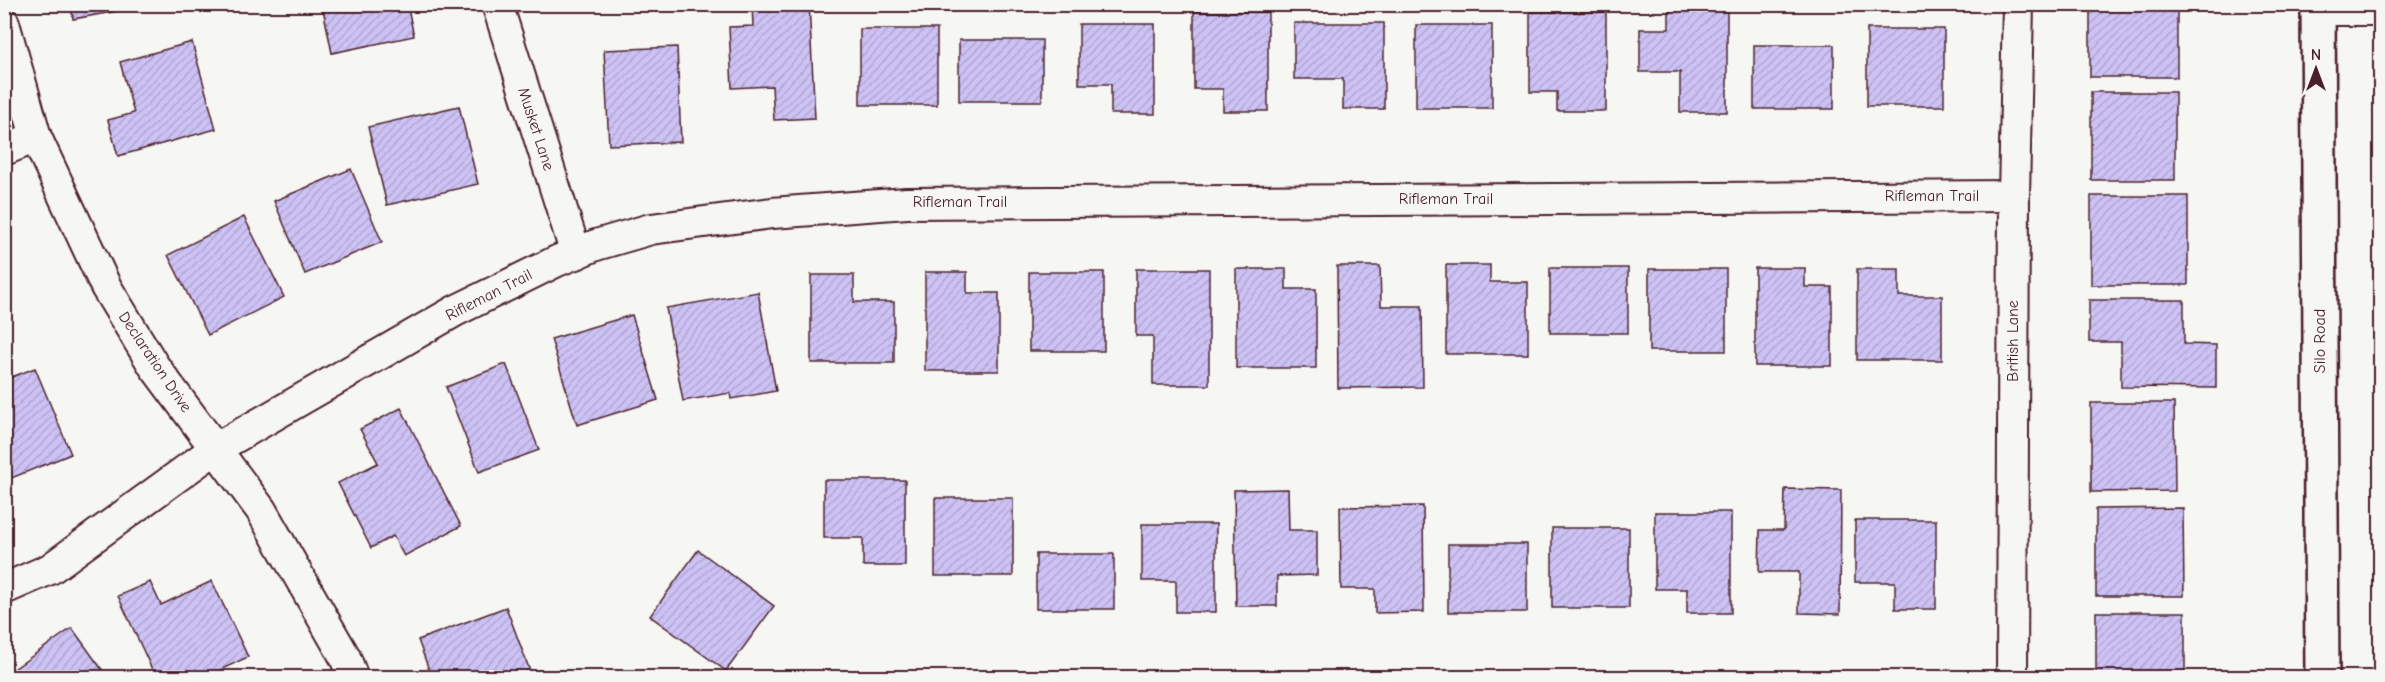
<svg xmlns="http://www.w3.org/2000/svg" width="2385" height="682" font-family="'Comic Neue',sans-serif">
	<defs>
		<pattern id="building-hatch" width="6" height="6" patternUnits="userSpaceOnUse" patternTransform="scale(1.5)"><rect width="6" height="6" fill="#ccc2f4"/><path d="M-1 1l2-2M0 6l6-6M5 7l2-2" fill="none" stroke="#b1a6d1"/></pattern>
	</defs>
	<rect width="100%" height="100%" fill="#f6f6f2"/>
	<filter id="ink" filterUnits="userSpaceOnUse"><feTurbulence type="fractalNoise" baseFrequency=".0167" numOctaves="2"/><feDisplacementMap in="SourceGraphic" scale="12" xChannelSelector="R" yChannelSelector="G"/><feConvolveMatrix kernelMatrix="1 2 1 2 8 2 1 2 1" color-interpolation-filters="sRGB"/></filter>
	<g filter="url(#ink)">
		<!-- building -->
		<g fill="url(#building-hatch)" stroke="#4a1f2b" stroke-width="1.5">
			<polygon points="71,4 157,4 73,19"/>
			<polygon points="322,4 407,4 414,36 332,53"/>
			<polygon points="752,4 809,4 815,118 774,120 772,86 732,88 729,27 753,26"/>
			<polygon points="1669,4 1727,4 1727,112 1680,112 1680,72 1640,72 1640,29 1669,29"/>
			<rect x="2090" y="4" width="87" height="73"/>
			<polygon points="1194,12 1268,12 1268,111 1223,111 1223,89 1194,89"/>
			<polygon points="1530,12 1606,12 1606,111 1557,111 1557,92 1530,92"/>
			<polygon points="1294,23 1384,23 1384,109 1343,109 1343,79 1294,79"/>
			<polygon points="1079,24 1155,24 1155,114 1111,114 1111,84 1079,84"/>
			<rect x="1416" y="25" width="76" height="83"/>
			<rect x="860" y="29" width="77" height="76"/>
			<rect x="1867" y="29" width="77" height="77"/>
			<rect x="959" y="40" width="83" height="61"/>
			<polygon points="192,42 216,129 118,156 108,120 134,113 120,62"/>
			<rect x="1754" y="45" width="80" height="64"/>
			<polygon points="677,47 681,142 609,145 604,50"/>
			<rect x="2091" y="92" width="84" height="88"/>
			<polygon points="459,106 478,184 387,205 368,127"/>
			<polygon points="351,169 382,242 305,274 274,201"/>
			<rect x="2091" y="196" width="97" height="89"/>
			<polygon points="244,217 284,297 208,335 168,255"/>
			<polygon points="1446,265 1490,265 1490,282 1528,282 1528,354 1446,354"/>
			<polygon points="1337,266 1380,266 1381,306 1422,306 1423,387 1338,388"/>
			<rect x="1550" y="268" width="78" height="65"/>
			<polygon points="1755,268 1805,268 1805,287 1832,287 1832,366 1755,366"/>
			<polygon points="1136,269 1209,269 1209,385 1153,385 1153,336 1136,336"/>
			<polygon points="1236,269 1286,269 1286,289 1316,289 1316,368 1236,368"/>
			<rect x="1649" y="269" width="77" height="82"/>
			<polygon points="1857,269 1899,269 1899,296 1942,296 1942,360 1857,360"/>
			<polygon points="925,272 967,272 967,293 999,293 999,371 925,371"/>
			<rect x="1029" y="272" width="75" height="79"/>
			<polygon points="811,275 854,275 854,302 894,302 894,363 811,363"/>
			<polygon points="758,292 776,391 731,399 730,393 683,401 666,308"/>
			<polygon points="2089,300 2184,300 2184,344 2216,345 2216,388 2121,387 2121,342 2089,342"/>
			<polygon points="632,315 658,400 577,425 551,339"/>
			<polygon points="506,364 539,450 479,472 446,387"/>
			<polygon points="35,368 71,454 4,481 4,380"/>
			<polygon points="2091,403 2174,403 2175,491 2091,492"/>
			<polygon points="401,408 461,526 404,556 393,536 371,548 338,483 378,463 360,429"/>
			<polygon points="824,480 905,480 905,566 863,566 863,538 824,538"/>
			<polygon points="1288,489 1289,530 1317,530 1317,575 1277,576 1277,606 1236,606 1234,490"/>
			<polygon points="1785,489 1841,490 1840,614 1799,613 1799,572 1759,572 1760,530 1784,530"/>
			<rect x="935" y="498" width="78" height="78"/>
			<polygon points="1423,506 1424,612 1375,613 1375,589 1341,589 1340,507"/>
			<polygon points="2183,508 2184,596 2096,596 2096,509"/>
			<polygon points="1655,512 1731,512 1731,613 1687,613 1687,589 1655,589"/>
			<polygon points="1855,520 1936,520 1936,609 1895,609 1895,582 1855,582"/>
			<polygon points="1142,524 1216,524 1216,612 1176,612 1176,581 1142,581"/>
			<rect x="1552" y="528" width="77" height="80"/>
			<rect x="1448" y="544" width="79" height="68"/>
			<polygon points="698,550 774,606 726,671 650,616"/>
			<rect x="1036" y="554" width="78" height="55"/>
			<polygon points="212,581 248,657 203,678 156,678 118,596 150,582 161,605"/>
			<polygon points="506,607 530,671 512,678 432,678 418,640"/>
			<rect x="2096" y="612" width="89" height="66"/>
			<polygon points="72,628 108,678 20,678 14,669"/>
		</g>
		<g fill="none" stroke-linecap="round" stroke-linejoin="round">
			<!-- minor casing -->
			<g stroke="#4a1f2b" stroke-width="34">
				<g id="minor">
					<polyline points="497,4 576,254"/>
					<polyline points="2318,10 2380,10"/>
					<polyline points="4,23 36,137 106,287 154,366 261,510 345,657 353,678"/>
					<polyline points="4,150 36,137"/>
					<polyline points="4,589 50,569 215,449 455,311 557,261 596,245 651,229 772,213 907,203 2014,196"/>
					<polyline points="2012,678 2014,196 2018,4"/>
				</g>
			</g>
			<!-- tertiary casing -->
			<g stroke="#4a1f2b" stroke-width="38">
				<polyline id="tertiary" points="2318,4 2322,678"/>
			</g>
			<!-- minor -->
			<use href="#minor" stroke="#f6f6f2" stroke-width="30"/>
			<!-- tertiary -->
			<use href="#tertiary" stroke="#f6f6f2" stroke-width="33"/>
		</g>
	</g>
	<g text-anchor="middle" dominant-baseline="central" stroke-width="6" stroke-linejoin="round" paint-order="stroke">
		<!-- street labels -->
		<g font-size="16" fill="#4a1f2b" stroke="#f6f6f2">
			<text transform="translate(536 129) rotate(72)">Musket Lane</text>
			<text x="1932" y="196">Rifleman Trail</text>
			<text x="1446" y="199">Rifleman Trail</text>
			<text x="960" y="202">Rifleman Trail</text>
			<text transform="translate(489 295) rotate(-27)">Rifleman Trail</text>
			<text transform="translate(2013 341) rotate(-90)">British Lane</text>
			<text transform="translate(2320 341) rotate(-90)">Silo Road</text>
			<text transform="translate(155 362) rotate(56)">Declaration Drive</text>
		</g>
	</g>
	<!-- margin -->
	<rect width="2385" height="682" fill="none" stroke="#f6f6f2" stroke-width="24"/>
	<rect x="12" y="12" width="2361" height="658" fill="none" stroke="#4a1f2b" stroke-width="2" filter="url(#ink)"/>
	<!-- north arrow -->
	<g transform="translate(2316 69)" stroke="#f6f6f2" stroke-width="4.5" paint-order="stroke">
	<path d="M0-4.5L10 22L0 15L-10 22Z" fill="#4a1f2b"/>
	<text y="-9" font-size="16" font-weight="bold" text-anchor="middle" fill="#4a1f2b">N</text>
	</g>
</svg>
